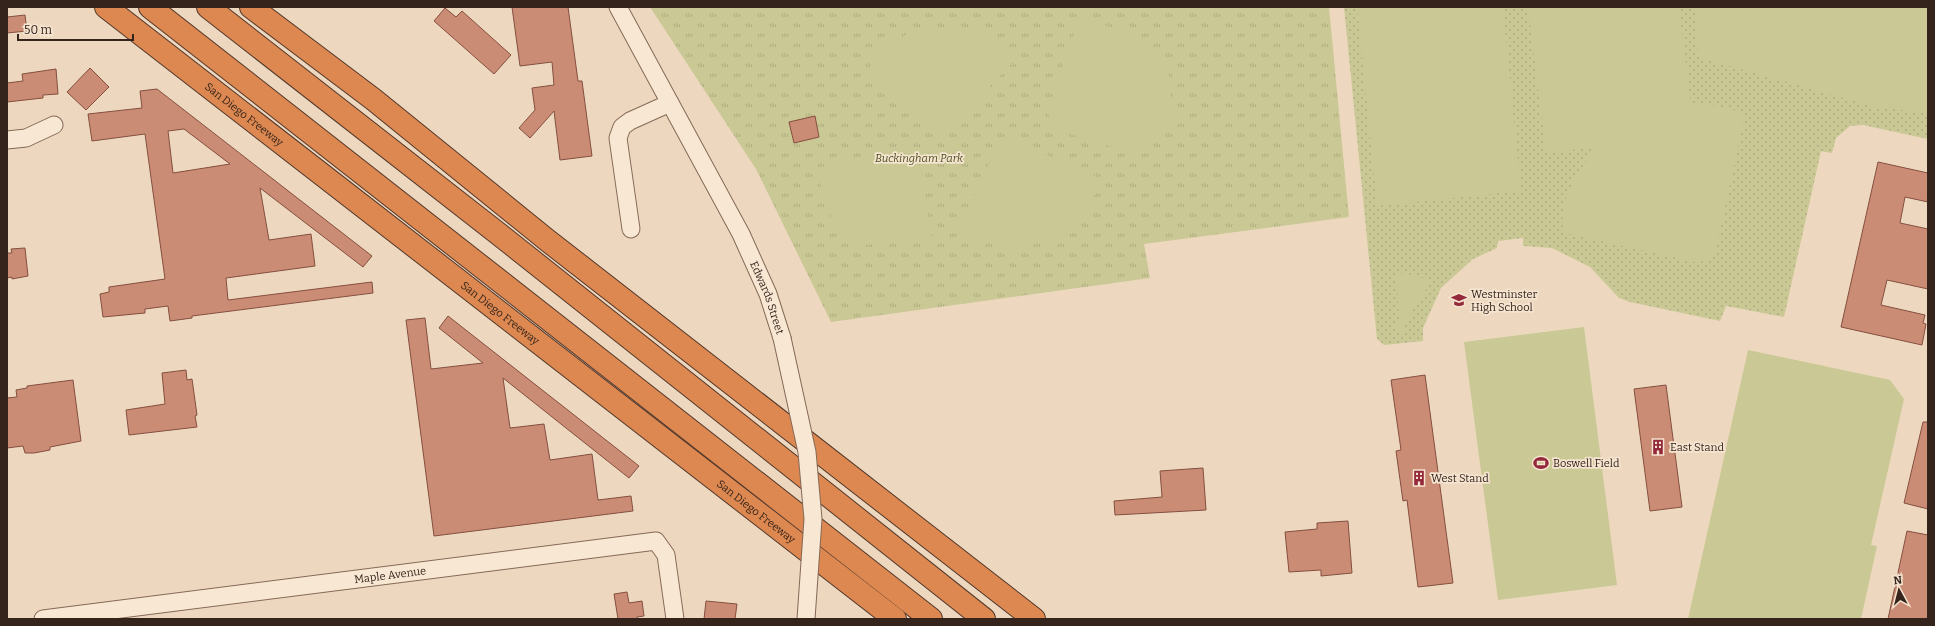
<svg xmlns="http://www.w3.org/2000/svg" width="1935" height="626" font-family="Bitter,serif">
	<defs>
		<pattern id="grass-dots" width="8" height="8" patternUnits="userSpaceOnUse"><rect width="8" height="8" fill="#cac894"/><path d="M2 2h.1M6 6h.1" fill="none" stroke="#aeac7f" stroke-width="1.8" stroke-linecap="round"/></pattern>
		<pattern id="park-tufts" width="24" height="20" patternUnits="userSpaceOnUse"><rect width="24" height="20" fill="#cac894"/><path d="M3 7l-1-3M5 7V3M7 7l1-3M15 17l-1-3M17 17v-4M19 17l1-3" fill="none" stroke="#aeac7f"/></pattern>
	</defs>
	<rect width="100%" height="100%" fill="#edd8bf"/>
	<!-- grass -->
	<polygon fill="url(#grass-dots)" points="1344,7 1928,7 1928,139 1863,125 1850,126 1836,138 1832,153 1821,151 1784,317 1726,306 1720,321 1630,302 1619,298 1590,267 1552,248 1523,246 1523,238 1498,241 1497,248 1473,259 1441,288 1423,328 1423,341 1384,345 1377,339"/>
	<!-- park -->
	<polygon fill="url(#park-tufts)" points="650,7 1329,7 1349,217 1144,244 1150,278 831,322 756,169"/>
	<!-- pitch -->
	<g fill="#cac894">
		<polygon points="1357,7 1503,7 1521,191 1377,206"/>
		<path d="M 1528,7 L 1679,7 L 1691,105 C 1711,105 1727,105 1745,115 L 1715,255 L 1699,263 L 1564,233 C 1556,203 1578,169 1598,147 L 1546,153 Z"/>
		<polygon points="1696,7 1928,7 1928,113 1913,113 1884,105 1882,109 1698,57"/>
		<polygon points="1079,18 1132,33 1168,65 1173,122 1135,154 1057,130 1047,112"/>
		<polygon points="918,28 978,30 1018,57 948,130 935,135 865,75 881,49"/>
		<polygon points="1015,141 1102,179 1078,231 1010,251 958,230 996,148 1004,142"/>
		<polygon points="906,154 915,158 920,166 932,238 864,245 835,225 820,192 824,164"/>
		<polygon points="1397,273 1416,275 1431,282 1403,326 1405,327 1402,335 1395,332 1397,325 1399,325"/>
		<polygon points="1584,327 1617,585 1498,600 1464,342"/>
		<polygon points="1748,350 1890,380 1904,399 1871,545 1877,546 1861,619 1688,619"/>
	</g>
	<!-- building -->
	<g fill="#cb8c76" stroke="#844f3e" fill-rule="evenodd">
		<polygon points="512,7 568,7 578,81 582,81 592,156 560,160 554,111 530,138 519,128 535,110 532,88 554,85 552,62 520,66"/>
		<polygon points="445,8 456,17 462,11 511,55 494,74 434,21"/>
		<polygon points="25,15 27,31 7,33 7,17"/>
		<polygon points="90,68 109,87 86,110 67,92"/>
		<polygon points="56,69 58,94 43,95 43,98 7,102 7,83 23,81 22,74"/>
		<path d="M 157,89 L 372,256 L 363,267 L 260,188 L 269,240 L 311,234 L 315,266 L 226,278 L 228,300 L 372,282 L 373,293 L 192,316 L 192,318 L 170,321 L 168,306 L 145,309 L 145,313 L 103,317 L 100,294 L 109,292 L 109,287 L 165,279 L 145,134 L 92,141 L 88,114 L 142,108 L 140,91 ZM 184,129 L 230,164 L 173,173 L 168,131 Z"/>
		<polygon points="815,116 819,137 794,143 789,122"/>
		<polygon points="1878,162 1928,173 1928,202 1905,197 1900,223 1928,229 1928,289 1887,280 1881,305 1925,315 1923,323 1926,324 1922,345 1841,327"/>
		<polygon points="25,248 28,276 12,279 12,277 7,278 7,253 12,253 11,249"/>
		<polygon points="448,316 639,466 629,478 503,378 510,428 544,424 550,460 592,454 598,500 631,496 633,511 434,536 406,320 425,318 431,369 483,363 439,328"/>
		<polygon points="186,370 187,380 192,379 197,415 195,416 197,427 129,435 126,410 165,404 162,373"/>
		<polygon points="1425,375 1453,583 1418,587 1407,500 1403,501 1396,451 1401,450 1391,380"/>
		<polygon points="73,380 81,441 50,447 50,450 34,453 25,453 23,446 7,448 7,398 17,397 16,390 27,388 27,386"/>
		<polygon points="1666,385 1682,507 1650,511 1634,389"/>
		<polygon points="1923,422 1928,422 1928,509 1904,503"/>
		<polygon points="1203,468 1206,510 1115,515 1114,501 1162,497 1160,471"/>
		<polygon points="1348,521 1352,573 1321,576 1321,570 1289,572 1285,532 1317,529 1317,523"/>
		<polygon points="1907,531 1928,535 1928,619 1888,619"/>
		<polygon points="627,592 629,603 642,601 644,616 637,617 637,619 618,619 614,594"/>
		<polygon points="706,601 737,604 735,619 704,619"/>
	</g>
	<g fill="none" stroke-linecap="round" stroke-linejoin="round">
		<!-- minor casing -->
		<g stroke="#856958" stroke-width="19">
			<g id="minor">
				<path id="s1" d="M 618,7 L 741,234 L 768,294 L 782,338"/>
				<polyline points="7,140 26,138 54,125"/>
				<polyline points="631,229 618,138 622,127 630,121 670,103"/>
				<path id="s2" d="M 43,619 L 656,541 L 666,555 L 675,619"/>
			</g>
		</g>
		<!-- highway casing -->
		<g stroke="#53382c" stroke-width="24">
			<g id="highway">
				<path id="s3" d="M 106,7 L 895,619"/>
				<polyline points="150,7 931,619"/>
				<polyline points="208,7 500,235 984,619"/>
				<polyline points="251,7 373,99 547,240 1034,619"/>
			</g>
		</g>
		<!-- minor -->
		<use href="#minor" stroke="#f8e7d2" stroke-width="17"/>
		<!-- highway -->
		<use href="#highway" stroke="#dc8850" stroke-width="22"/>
		<!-- minor-bridge casing -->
		<g stroke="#856958" stroke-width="19" stroke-linecap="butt">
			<polyline id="minor-bridge" points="782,338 807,452 813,519 806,619"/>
		</g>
		<!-- minor-bridge -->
		<use href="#minor-bridge" stroke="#f8e7d2" stroke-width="17"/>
	</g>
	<!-- icons -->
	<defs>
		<g id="school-bare" transform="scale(1.2)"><path d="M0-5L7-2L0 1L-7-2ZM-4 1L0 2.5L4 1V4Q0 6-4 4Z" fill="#93293b" stroke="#f5e4cf" stroke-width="2.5" paint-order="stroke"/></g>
		<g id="building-bare" transform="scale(1.2)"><path d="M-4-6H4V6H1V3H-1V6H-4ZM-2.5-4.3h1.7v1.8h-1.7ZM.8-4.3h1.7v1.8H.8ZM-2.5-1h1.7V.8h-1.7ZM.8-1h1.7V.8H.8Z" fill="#93293b" stroke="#f5e4cf" stroke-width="2.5" paint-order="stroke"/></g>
		<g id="stadium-bare" transform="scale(1.2)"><path d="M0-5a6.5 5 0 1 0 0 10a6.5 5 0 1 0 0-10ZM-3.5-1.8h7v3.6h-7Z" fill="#93293b" stroke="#f5e4cf" stroke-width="2.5" paint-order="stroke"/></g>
	</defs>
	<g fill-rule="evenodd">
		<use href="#school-bare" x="1459" y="300"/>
		<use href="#building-bare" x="1658" y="447"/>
		<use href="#stadium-bare" x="1541" y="463"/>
		<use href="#building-bare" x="1419" y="478"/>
	</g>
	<g text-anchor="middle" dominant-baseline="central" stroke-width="3.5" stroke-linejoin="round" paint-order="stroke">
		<!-- street labels -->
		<g font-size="11" fill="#35241c" stroke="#f5e4cf">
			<text stroke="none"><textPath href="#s3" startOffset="175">San Diego Freeway</textPath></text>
			<text stroke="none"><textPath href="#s1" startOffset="327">Edwards Street</textPath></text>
			<text stroke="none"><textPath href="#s3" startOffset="499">San Diego Freeway</textPath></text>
			<text stroke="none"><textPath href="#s3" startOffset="823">San Diego Freeway</textPath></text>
			<text stroke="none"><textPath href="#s2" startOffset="350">Maple Avenue</textPath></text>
		</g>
		<!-- park labels -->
		<g font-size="11" font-style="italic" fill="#4d5123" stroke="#f5e4cf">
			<text x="919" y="158">Buckingham Park</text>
		</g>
		<!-- poi labels -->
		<g font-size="11" fill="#35241c" stroke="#f5e4cf" text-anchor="start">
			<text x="1471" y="294">Westminster<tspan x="1471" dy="13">High School</tspan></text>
			<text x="1670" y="447">East Stand</text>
			<text x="1553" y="463">Boswell Field</text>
			<text x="1431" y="478">West Stand</text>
		</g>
	</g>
	<!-- border -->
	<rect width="1935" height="626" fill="none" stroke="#35241c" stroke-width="16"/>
	<!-- north arrow -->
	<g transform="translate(1899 590) rotate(353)" stroke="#f5e4cf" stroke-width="3" paint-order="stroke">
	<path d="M0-3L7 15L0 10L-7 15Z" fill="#35241c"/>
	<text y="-6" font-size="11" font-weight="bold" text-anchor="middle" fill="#35241c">N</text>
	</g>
	<!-- scale -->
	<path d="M18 34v6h115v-6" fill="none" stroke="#35241c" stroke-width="2"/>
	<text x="24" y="34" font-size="12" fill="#35241c" stroke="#f5e4cf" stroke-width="3" paint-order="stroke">50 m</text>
</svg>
